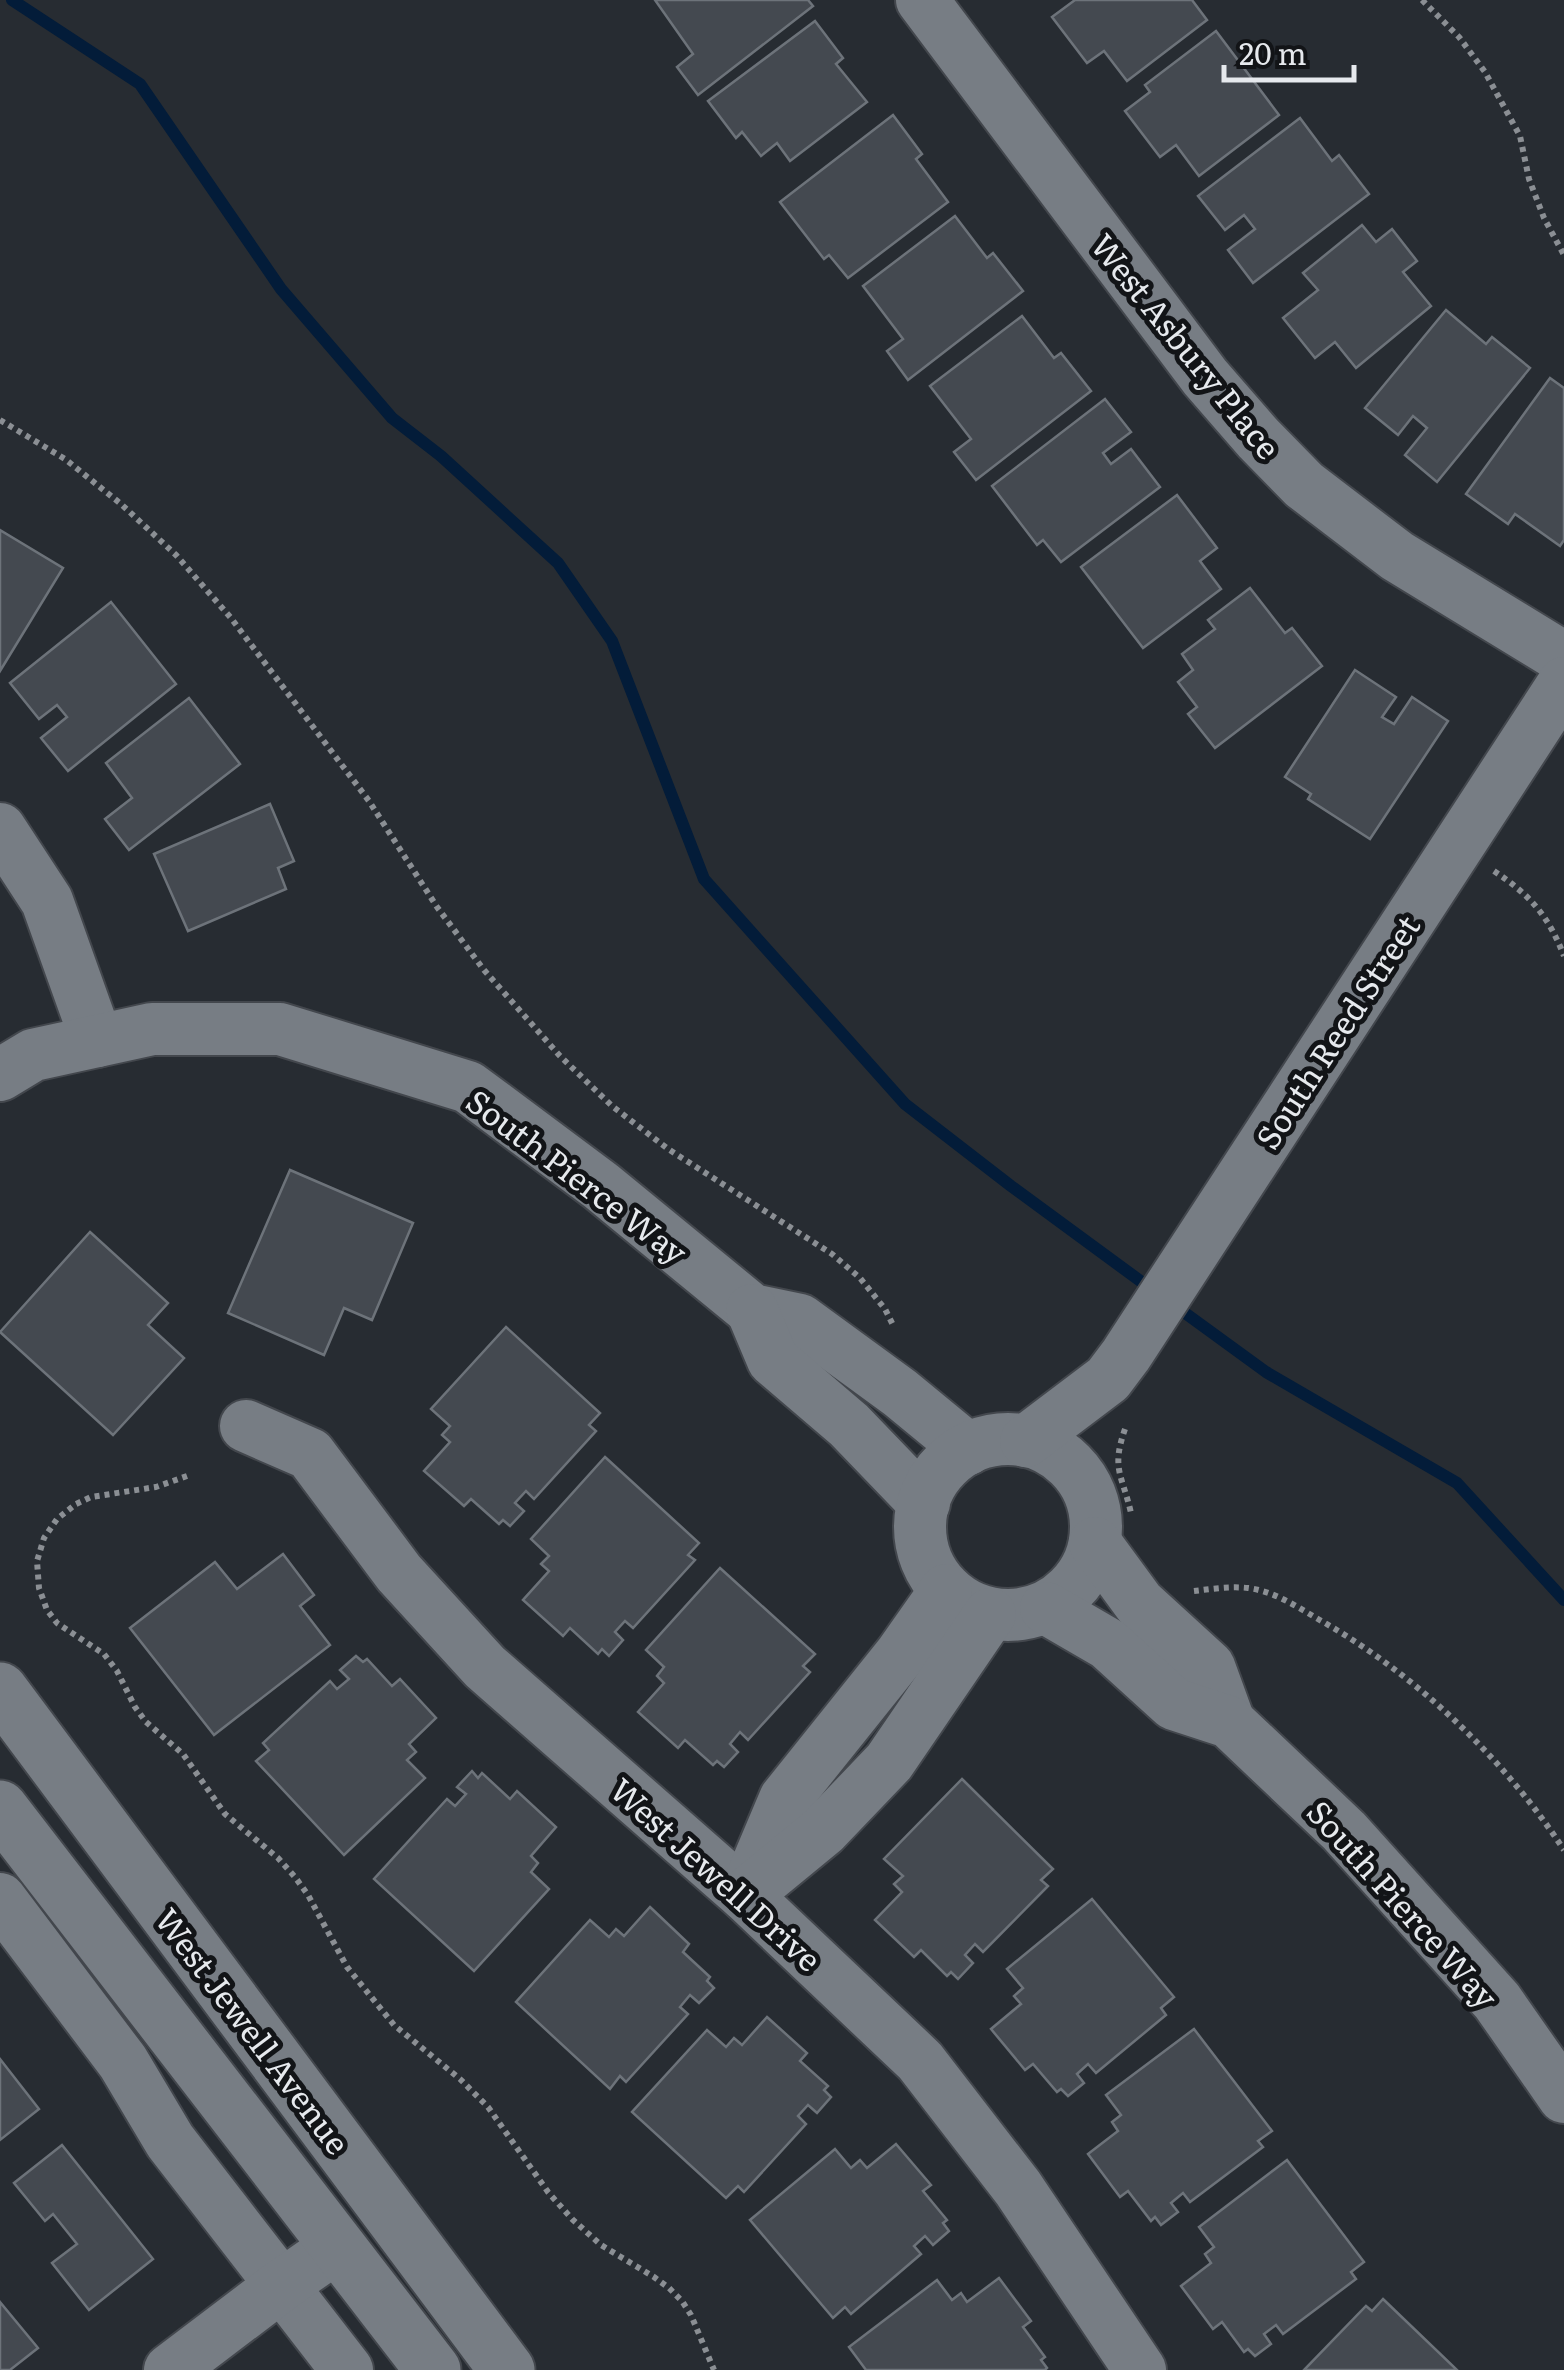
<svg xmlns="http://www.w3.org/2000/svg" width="1564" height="2370" font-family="Literata,serif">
	<rect width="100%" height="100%" fill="#272c32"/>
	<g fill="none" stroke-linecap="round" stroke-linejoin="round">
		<!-- stream -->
		<g stroke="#031c39" stroke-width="12">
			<polyline points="12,0 140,84 281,289 392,418 441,456 558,563 612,641 704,879 905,1104 1011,1186 1154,1291"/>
			<polyline points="1174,1305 1266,1372 1457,1483 1564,1600"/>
		</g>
	</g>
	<!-- building -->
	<g fill="#444950" stroke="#6d737a" stroke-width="2.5">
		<polygon points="655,0 808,0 813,6 698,95 677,67 693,54"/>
		<polygon points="1075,0 1192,0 1207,20 1127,81 1104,51 1087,63 1052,17"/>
		<polygon points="815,21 843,58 836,64 867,102 790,161 777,143 761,156 742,132 736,138 708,101"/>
		<polygon points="1216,31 1279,115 1199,176 1176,145 1160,157 1125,111 1150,92 1145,85"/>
		<polygon points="893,115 922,154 916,159 948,202 848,278 829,255 824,259 780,202"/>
		<polygon points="1300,118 1332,161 1339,155 1369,194 1253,283 1228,250 1255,229 1244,215 1225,230 1198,196"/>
		<polygon points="955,216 987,258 993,253 1023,291 908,380 887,351 903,339 863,286"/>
		<polygon points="1362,225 1376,242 1392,229 1417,261 1403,272 1431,306 1356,368 1335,342 1315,358 1283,318 1318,290 1303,273"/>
		<polygon points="1446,310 1486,344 1492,337 1530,368 1437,482 1405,455 1427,428 1413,416 1398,435 1365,408"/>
		<polygon points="1022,316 1054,358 1061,353 1091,391 976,480 954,452 971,439 930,386"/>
		<polygon points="1550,378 1564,388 1564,540 1560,546 1515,514 1508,524 1466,494"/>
		<polygon points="1105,399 1131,432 1103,453 1111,464 1131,449 1160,487 1061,562 1043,540 1037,545 992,486"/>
		<polygon points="1177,495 1217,548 1200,561 1221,589 1143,648 1081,567"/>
		<polygon points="0,530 63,568 0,671"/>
		<polygon points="1250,588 1285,633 1292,628 1322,666 1215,748 1188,714 1197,707 1178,682 1193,670 1182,654 1215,629 1208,620"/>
		<polygon points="111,602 176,684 68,771 41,738 67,717 57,705 39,719 10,683"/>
		<polygon points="1355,670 1396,697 1382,717 1394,724 1412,697 1448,721 1370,839 1308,799 1311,794 1285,777"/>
		<polygon points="189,698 240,764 129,850 105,819 132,798 106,763"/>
		<polygon points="270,804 294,861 278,868 286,889 188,931 154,854"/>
		<polygon points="290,1170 413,1223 372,1320 344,1308 324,1355 228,1313"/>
		<polygon points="90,1232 168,1303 148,1325 184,1358 113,1435 0,1332"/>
		<polygon points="506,1327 600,1413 589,1425 596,1431 534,1499 526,1491 515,1503 524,1511 510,1526 503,1520 499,1524 471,1499 464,1506 424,1471 450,1442 442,1435 450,1426 431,1409"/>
		<polygon points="605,1457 699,1543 688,1555 695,1560 633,1628 625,1621 615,1632 623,1640 609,1656 602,1649 598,1654 570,1628 563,1636 523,1600 549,1571 541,1564 549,1556 531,1539"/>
		<polygon points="283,1554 314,1595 300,1606 330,1645 214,1735 130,1628 215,1562 237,1589"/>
		<polygon points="720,1568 815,1654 803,1666 810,1672 748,1740 740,1732 730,1744 738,1752 724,1767 717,1761 713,1765 685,1740 678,1748 638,1712 664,1683 657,1676 664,1667 646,1650"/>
		<polygon points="356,1656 363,1662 367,1659 392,1686 400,1679 436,1718 409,1744 416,1752 407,1760 425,1778 344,1855 256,1761 269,1750 263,1743 330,1681 337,1689 349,1679 340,1670"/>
		<polygon points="472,1771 478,1778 482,1773 510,1799 517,1791 556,1827 531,1856 538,1863 531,1872 549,1889 474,1971 374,1879 447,1799 455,1806 466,1794 457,1787"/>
		<polygon points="962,1779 1053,1869 1041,1880 1048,1886 983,1952 975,1944 965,1955 973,1963 958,1979 951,1972 947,1976 921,1950 914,1957 875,1920 902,1892 894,1884 903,1876 884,1859"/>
		<polygon points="1092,1899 1174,1997 1161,2008 1166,2015 1096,2073 1088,2064 1077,2074 1084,2083 1068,2096 1061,2089 1057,2092 1033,2064 1025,2070 991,2029 1021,2004 1014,1996 1023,1988 1007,1969"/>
		<polygon points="650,1907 689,1944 683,1952 710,1977 707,1981 714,1988 699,2003 690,1995 680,2007 688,2014 626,2082 620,2076 610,2089 516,2002 590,1920 609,1937 616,1929 624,1936"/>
		<polygon points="767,2017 807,2053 800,2061 828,2086 824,2090 831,2097 817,2113 808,2105 798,2116 806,2124 744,2192 738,2186 726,2198 632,2112 707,2030 726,2047 734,2038 742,2045"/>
		<polygon points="1194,2029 1272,2131 1258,2141 1263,2147 1190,2202 1183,2193 1171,2203 1178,2212 1161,2225 1155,2217 1151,2221 1128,2191 1120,2197 1088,2154 1118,2131 1112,2122 1121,2115 1106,2095"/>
		<polygon points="0,2059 39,2109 0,2140"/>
		<polygon points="896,2144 931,2185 923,2191 947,2220 943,2223 949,2231 933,2245 925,2236 914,2246 921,2254 851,2314 845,2307 833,2318 750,2220 835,2149 851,2168 860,2160 867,2168"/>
		<polygon points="62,2145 153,2259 89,2310 52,2263 77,2244 53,2214 45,2221 14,2183"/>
		<polygon points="1287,2160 1364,2262 1351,2272 1356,2279 1283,2334 1276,2325 1264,2334 1271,2344 1255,2356 1248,2349 1244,2352 1222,2322 1213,2329 1181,2286 1211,2263 1205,2254 1214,2247 1199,2227"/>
		<polygon points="999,2278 1031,2321 1023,2327 1045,2357 1041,2360 1047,2368 1045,2370 866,2370 849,2347 937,2280 952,2300 961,2293 967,2302"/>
		<polygon points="1383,2299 1457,2370 1304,2370 1366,2306 1372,2311"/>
		<polygon points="0,2302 38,2348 10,2370 0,2370"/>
	</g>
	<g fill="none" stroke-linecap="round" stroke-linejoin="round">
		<!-- minor casing -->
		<g stroke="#43474d" stroke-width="56">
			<g id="minor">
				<polyline points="922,0 1205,377 1258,438 1304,485 1397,556 1564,658"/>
				<polyline points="0,829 47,901 97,1041"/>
				<polyline points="0,1075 33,1055 152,1029 280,1029 468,1087 601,1186 752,1310 800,1320 900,1393 968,1449"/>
				<polyline points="752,1310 773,1360 849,1425 924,1503"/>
				<polyline points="246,1426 310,1454 399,1573 485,1667 745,1895 920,2061 1018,2188 1140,2370"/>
				<circle cx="1008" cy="1527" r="88"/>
				<polyline points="1026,1441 1108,1379 1126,1355 1564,683"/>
				<polyline points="1095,1543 1139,1603 1209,1667 1229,1722"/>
				<polyline points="1046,1608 1108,1644 1174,1704 1229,1722 1344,1831 1497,2001 1564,2097"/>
				<polyline points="747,1889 785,1799 901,1654 946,1590"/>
				<polyline points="745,1895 823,1831 889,1762 990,1614"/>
				<polyline points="0,1899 123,2062 170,2141 347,2370"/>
				<polyline points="170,2370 282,2285 338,2246"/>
			</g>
		</g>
		<!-- secondary casing -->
		<g stroke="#43474d" stroke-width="59">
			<g id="secondary">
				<polyline points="0,1690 507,2370"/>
				<polyline points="0,1808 433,2370"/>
			</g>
		</g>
		<!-- path -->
		<g stroke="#8b8f94" stroke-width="6" stroke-dasharray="5 5" stroke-linecap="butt">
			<polyline points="1422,0 1459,37 1485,72 1520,136 1529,179 1544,218 1564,255"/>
			<polyline points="0,420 65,459 121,504 176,555 231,618 369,801 437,907 484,970 560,1056 612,1106 668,1149 832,1254 860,1278 885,1309 894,1327"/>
			<path d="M 1494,871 C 1530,895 1548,915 1564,956"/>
			<path d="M 1125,1429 C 1111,1469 1122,1474 1131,1513"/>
			<polyline points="187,1476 156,1487 91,1497 76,1504 57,1519 44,1538 37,1561 39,1588 47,1610 57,1623 104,1654 117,1671 135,1707 146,1722 183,1754 225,1814 278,1858 295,1877 308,1895 347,1967 394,2025 460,2079 488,2107 548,2192 572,2219 601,2245 654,2277 669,2288 682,2301 691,2315 714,2370"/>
			<path d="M 1194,1591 C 1211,1589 1230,1586 1248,1588 C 1273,1591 1296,1606 1318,1619 C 1414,1673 1503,1757 1564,1850"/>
		</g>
		<!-- minor -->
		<use href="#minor" stroke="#777d84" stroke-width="52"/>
		<!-- secondary -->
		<use href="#secondary" stroke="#777d84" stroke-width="55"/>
	</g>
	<g text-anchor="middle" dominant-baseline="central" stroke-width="10" stroke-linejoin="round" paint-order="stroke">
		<!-- street labels -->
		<g font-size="32" fill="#e6e9ed" stroke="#121417">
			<text transform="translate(1187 345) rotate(51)">West Asbury Place</text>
			<text transform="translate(1336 1031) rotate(-57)">South Reed Street</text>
			<text transform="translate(578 1175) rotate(37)">South Pierce Way</text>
			<text transform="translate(717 1873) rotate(42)">West Jewell Drive</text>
			<text transform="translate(1404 1903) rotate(48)">South Pierce Way</text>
			<text transform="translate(254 2030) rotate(53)">West Jewell Avenue</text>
		</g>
	</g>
	<!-- scale -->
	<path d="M1224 65v15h130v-15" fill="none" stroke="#e6e9ed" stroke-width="5"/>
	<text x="1239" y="65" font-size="30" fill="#e6e9ed" stroke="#121417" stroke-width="8" paint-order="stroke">20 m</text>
</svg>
